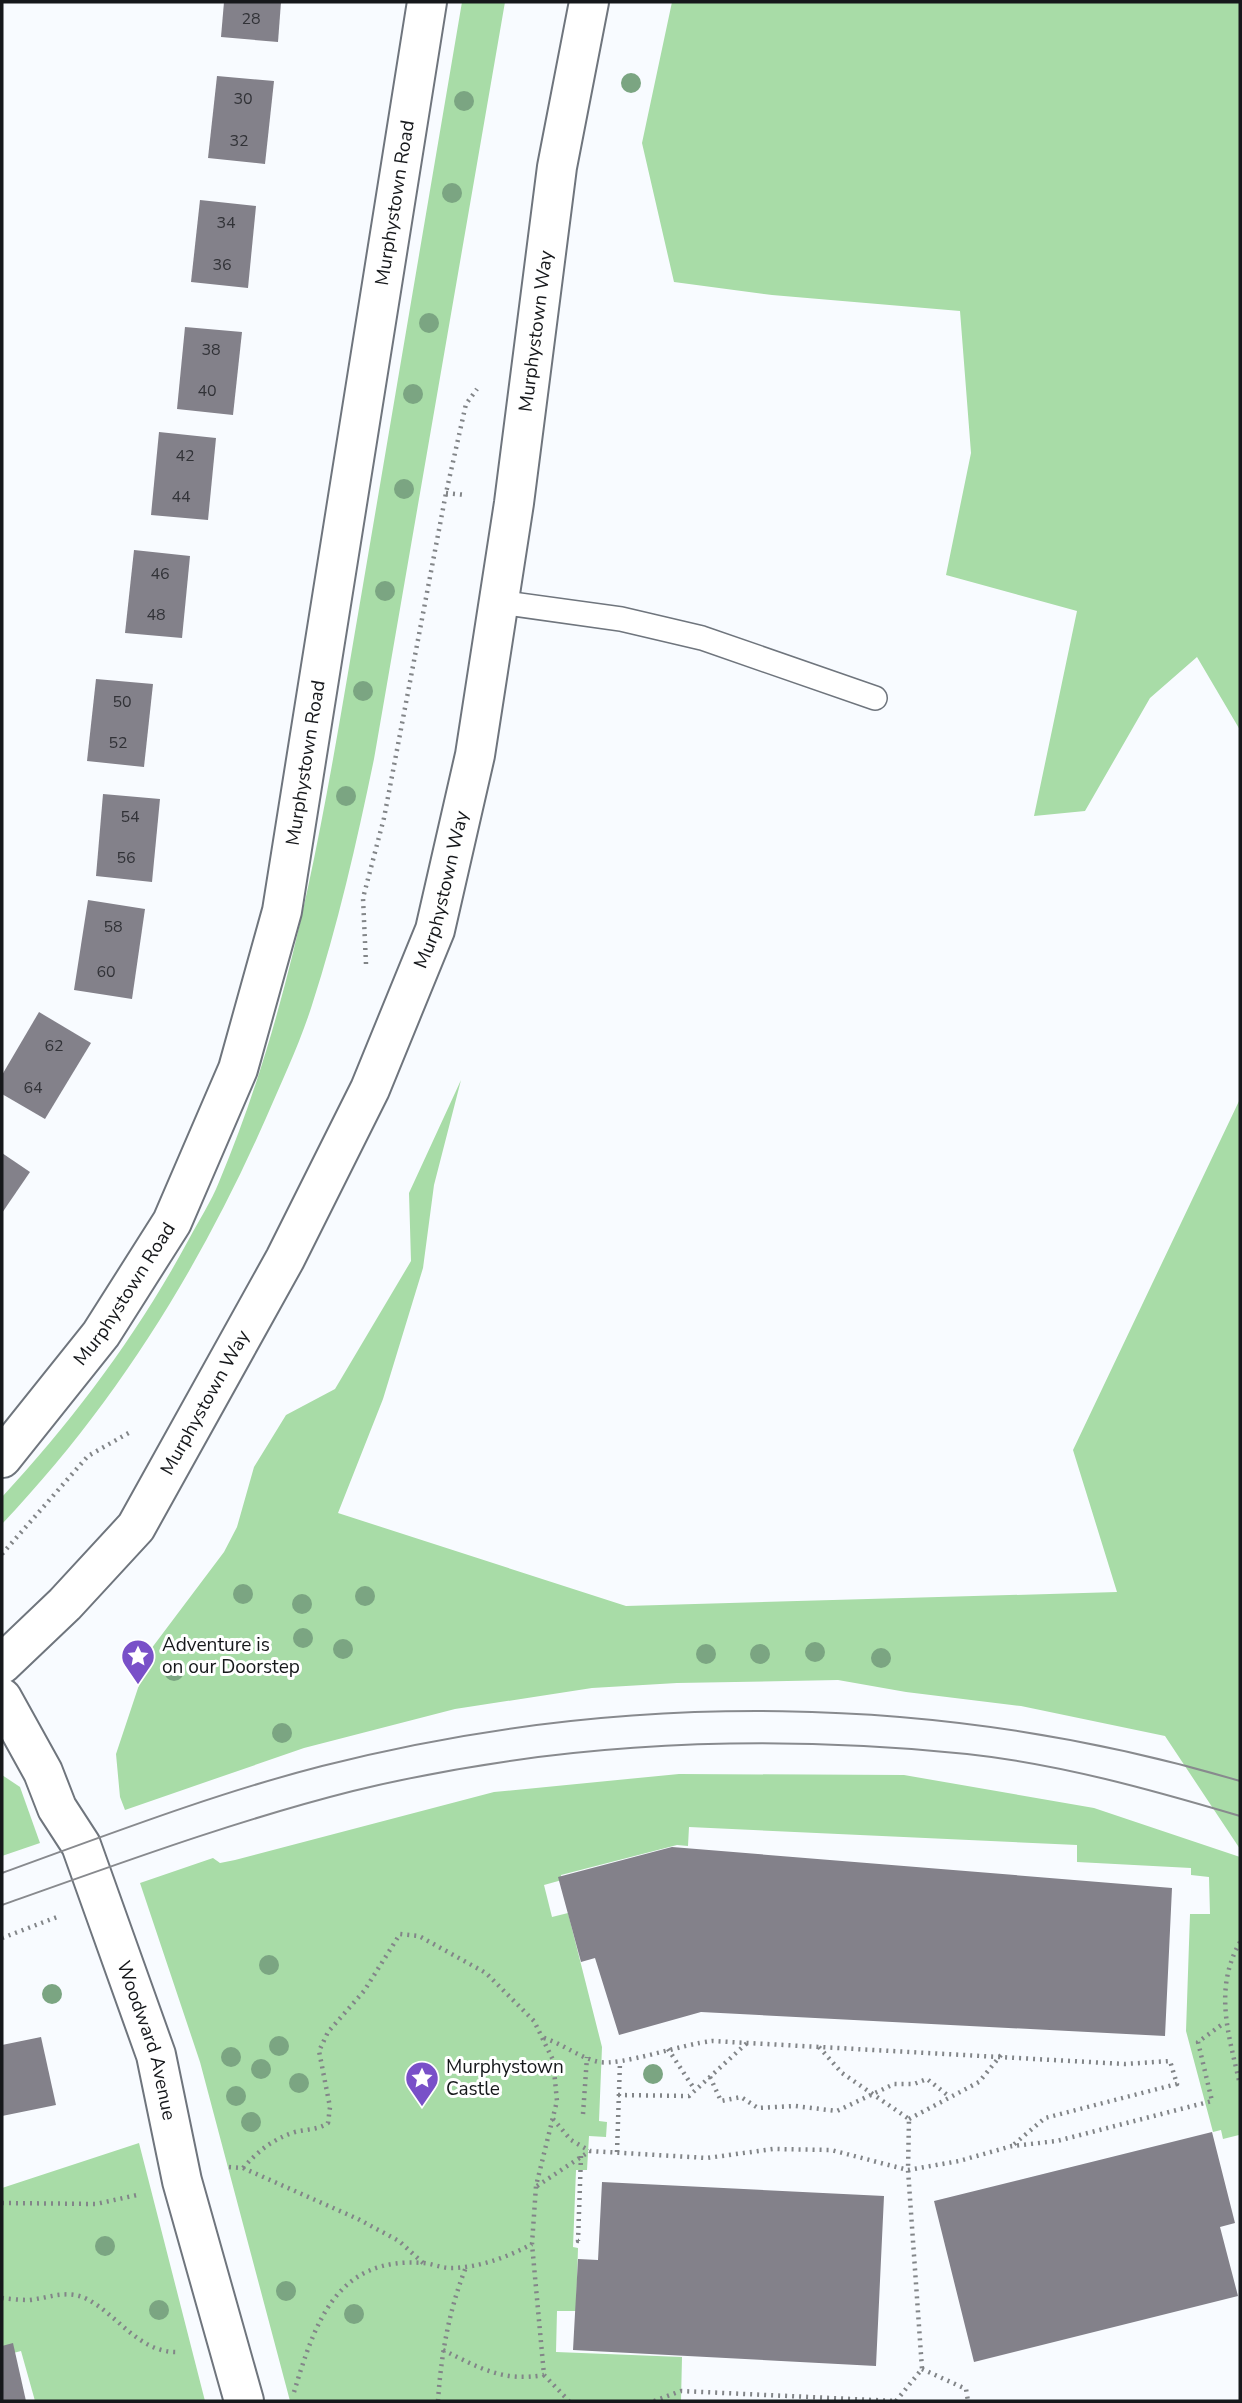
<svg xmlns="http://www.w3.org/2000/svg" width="1242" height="2403" font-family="'Nunito Sans',sans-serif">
	<rect width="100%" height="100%" fill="#f8fbff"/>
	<!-- green -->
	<g fill="#a8dca7">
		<path d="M 462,2 L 505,2 L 374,759 C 357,841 338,925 312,1005 C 300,1043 282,1081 266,1118 C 200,1268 115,1405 2,1524 L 2,1497 C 75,1418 138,1334 189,1239 C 199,1220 211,1202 219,1182 C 299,992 328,787 363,585 C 396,391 429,196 462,2 Z"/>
		<polygon points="672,2 1240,2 1240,730 1197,657 1150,698 1085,811 1034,816 1077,611 946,575 971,453 960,311 772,295 674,282 642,143"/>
		<polygon points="461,1080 434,1185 423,1268 383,1399 338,1513 626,1606 1117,1592 1073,1450 1240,1099 1240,1849 1165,1736 1021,1706 906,1692 838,1680 677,1683 592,1688 455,1709 304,1748 125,1810 120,1797 116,1754 151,1649 224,1552 237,1527 254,1467 286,1415 335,1389 411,1261 409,1193"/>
		<polygon points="679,1774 904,1775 1094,1808 1240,1857 1240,2140 1239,2135 1223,2139 1221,2130 1213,2132 1186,2031 1190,1914 1210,1914 1209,1877 1191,1875 1191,1868 1077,1862 1077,1845 689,1827 688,1846 677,1845 561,1875 562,1880 544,1885 552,1917 568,1913 602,2047 599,2121 607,2122 606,2137 589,2136 587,2170 576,2170 573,2247 578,2248 576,2311 557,2311 556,2352 682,2357 681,2401 290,2401 200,2062 140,1883 213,1858 220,1863 235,1860 494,1792"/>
		<polygon points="2,1775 20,1787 40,1843 2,1856"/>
		<polygon points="139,2143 205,2401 35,2401 21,2351 2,2356 2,2188"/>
	</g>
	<!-- building -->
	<g fill="#83818a">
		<polygon points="224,2 281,2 278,42 221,37"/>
		<polygon points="217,76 274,81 265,164 208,158"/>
		<polygon points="200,200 256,206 248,288 191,282"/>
		<polygon points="185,327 242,332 233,415 177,409"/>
		<polygon points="159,432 216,438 208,520 151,515"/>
		<polygon points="134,550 190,556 182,638 125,633"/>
		<polygon points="96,679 153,684 144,767 87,761"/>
		<polygon points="103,794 160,799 152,882 96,876"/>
		<polygon points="88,900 145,909 132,999 74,990"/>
		<polygon points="39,1012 91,1043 45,1119 2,1094 2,1075"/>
		<polygon points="2,1153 30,1172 2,1213"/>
		<polygon points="672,1847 1172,1888 1165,2036 701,2012 619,2035 595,1958 581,1962 558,1877"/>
		<polygon points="41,2037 56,2105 2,2116 2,2045"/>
		<polygon points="1212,2132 1235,2223 1220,2227 1238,2296 974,2362 934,2201"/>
		<polygon points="602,2182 884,2196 876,2366 573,2350 578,2259 598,2260"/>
		<polygon points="13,2343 26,2401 2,2401 2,2346"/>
	</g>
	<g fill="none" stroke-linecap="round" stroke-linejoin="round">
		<!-- service casing -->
		<g stroke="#6f757d" stroke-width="26">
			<polyline id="service" points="499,602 621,619 702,638 875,698"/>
		</g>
		<!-- minor casing -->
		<g stroke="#6f757d" stroke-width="42">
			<g id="minor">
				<path id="s1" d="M 2,1458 L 101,1334 L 172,1222 L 238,1069 L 282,911 L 427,2"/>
				<path id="s2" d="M 2,1698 L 43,1772 L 57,1808 L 81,1845 L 156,2055 L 182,2181 L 244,2401"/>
			</g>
		</g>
		<!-- tertiary casing -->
		<g stroke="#6f757d" stroke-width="42">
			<g id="tertiary">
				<path id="s3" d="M 2,1664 L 65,1604 L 136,1527 L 285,1259 L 370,1089 L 435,930 L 475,755 L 514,503 L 557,167 L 589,2"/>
			</g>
		</g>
		<!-- path -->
		<g stroke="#828588" stroke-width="4.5" stroke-dasharray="2 5" stroke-linecap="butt">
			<polyline points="446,493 466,495"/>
			<polyline points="366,964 363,898 384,818 446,493 466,404 477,389"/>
			<polyline points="2,1554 88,1456 132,1431"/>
			<polyline points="2,1938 57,1917"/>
			<path d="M 1240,1942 C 1213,1990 1229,2035 1240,2085"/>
			<path d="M 544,2038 C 563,2044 580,2058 599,2062 C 621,2066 683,2044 712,2041 L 1125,2064 L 1170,2061 L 1177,2084 L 1045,2118 L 1012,2146"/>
			<polyline points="819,2047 842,2073 909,2119"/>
			<polyline points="668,2049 695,2090"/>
			<polyline points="710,2077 721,2101 741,2097 758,2108 795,2106 837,2111 894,2084 914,2084 927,2079 950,2097"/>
			<polyline points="618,2095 689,2096 747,2043"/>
			<polyline points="583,2114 587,2057"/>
			<polyline points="553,2119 571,2140 590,2151 707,2158 773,2149 831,2150 908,2170 959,2161 1012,2146 1057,2141 1212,2101 1198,2042 1224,2023"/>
			<polyline points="909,2119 979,2082 1001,2055"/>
			<polyline points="617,2152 620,2062"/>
			<polyline points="581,2156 578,2241 582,2241"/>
			<polyline points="229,2167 243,2168 358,2219 399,2241 423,2263"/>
			<path d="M 243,2168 C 258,2151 273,2139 295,2132 C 306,2129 318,2130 328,2123 L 330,2107 L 319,2051 L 328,2032 L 364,1991 L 400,1934 L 419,1936 L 486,1973 L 534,2021 L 553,2060 L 557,2101 L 536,2186 L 532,2244 L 544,2375 L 569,2401"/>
			<polyline points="537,2186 590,2151"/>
			<polyline points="2,2203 96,2204 137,2195"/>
			<path d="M 2,2298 C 10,2299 20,2300 29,2300 C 49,2298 67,2289 87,2299 C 119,2316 139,2353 178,2352"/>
			<path d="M 443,2350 C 480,2368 502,2382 544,2375"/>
			<polyline points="922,2369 966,2389 968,2401"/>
			<path d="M 294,2392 C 315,2323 336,2256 424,2263 C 433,2264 442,2268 451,2268 C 478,2268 508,2257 532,2244"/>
			<path d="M 438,2401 C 441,2355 449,2310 466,2267"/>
			<polyline points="654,2401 681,2391 895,2401"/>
			<polyline points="896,2401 922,2369 908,2170 909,2119"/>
		</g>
		<!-- service -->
		<use href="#service" stroke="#fff" stroke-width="23"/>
		<!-- minor -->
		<use href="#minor" stroke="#fff" stroke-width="38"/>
		<!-- tertiary -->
		<use href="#tertiary" stroke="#fff" stroke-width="38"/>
		<!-- tram -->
		<g stroke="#888a8e" stroke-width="2">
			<path d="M 2,1873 C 107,1835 213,1794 322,1766 C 625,1689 940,1692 1240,1781"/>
			<path d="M 2,1905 C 118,1864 234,1821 353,1791 C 555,1742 761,1733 967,1754 C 1060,1764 1152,1790 1240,1816"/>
		</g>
	</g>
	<!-- trees -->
	<g fill="#7ba582">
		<circle cx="631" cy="83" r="10"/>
		<circle cx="464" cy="101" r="10"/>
		<circle cx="452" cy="193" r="10"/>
		<circle cx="429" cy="323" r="10"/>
		<circle cx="413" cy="394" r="10"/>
		<circle cx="404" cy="489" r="10"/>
		<circle cx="385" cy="591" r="10"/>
		<circle cx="363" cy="691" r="10"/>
		<circle cx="346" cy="796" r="10"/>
		<circle cx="243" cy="1594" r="10"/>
		<circle cx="365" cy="1596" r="10"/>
		<circle cx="302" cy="1604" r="10"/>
		<circle cx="303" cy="1638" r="10"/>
		<circle cx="343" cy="1649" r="10"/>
		<circle cx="815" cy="1652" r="10"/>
		<circle cx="706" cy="1654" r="10"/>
		<circle cx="760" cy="1654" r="10"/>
		<circle cx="881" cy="1658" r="10"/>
		<circle cx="174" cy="1671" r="10"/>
		<circle cx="282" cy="1733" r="10"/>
		<circle cx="269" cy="1965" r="10"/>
		<circle cx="52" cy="1994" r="10"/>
		<circle cx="279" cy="2046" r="10"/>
		<circle cx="231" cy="2057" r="10"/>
		<circle cx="261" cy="2069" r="10"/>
		<circle cx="653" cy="2074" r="10"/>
		<circle cx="299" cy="2083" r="10"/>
		<circle cx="236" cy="2096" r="10"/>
		<circle cx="251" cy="2122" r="10"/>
		<circle cx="105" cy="2246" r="10"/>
		<circle cx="286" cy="2291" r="10"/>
		<circle cx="159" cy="2310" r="10"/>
		<circle cx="354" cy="2314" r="10"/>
	</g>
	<!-- icons -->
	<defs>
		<g id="sight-pin" transform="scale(1.75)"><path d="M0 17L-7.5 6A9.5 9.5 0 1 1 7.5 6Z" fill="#7950c8" stroke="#fff"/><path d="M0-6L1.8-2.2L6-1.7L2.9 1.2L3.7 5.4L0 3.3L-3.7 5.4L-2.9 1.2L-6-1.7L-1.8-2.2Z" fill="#fff"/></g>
	</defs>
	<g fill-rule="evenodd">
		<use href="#sight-pin" x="138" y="1656"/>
		<use href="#sight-pin" x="422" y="2078"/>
	</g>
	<g text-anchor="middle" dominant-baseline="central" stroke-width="6" stroke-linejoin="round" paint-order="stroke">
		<!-- number labels -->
		<g font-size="16" fill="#313237">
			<text x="251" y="19">28</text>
			<text x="243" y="99">30</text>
			<text x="239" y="141">32</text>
			<text x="226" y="223">34</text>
			<text x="222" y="265">36</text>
			<text x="211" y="350">38</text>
			<text x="207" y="391">40</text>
			<text x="185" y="456">42</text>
			<text x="181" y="497">44</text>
			<text x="160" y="574">46</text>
			<text x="156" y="615">48</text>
			<text x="122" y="702">50</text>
			<text x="118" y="743">52</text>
			<text x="130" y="817">54</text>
			<text x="126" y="858">56</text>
			<text x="113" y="927">58</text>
			<text x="106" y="972">60</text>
			<text x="54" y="1046">62</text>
			<text x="33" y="1088">64</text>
		</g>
		<!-- street labels -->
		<g font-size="19" fill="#16181b" stroke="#fff">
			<text stroke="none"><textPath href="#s1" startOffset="1339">Murphystown Road</textPath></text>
			<text stroke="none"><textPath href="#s3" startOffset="1468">Murphystown Way</textPath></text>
			<text stroke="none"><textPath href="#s1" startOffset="772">Murphystown Road</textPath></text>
			<text stroke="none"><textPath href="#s3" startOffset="901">Murphystown Way</textPath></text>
			<text stroke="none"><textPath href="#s1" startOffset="205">Murphystown Road</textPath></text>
			<text stroke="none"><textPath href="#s3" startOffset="334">Murphystown Way</textPath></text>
			<text stroke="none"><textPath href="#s2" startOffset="374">Woodward Avenue</textPath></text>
		</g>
		<!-- poi labels -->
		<g font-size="19" fill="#16181b" stroke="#fff" text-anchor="start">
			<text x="162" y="1645">Adventure is<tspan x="162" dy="22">on our Doorstep</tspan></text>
			<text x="446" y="2067">Murphystown<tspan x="446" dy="22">Castle</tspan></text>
		</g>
	</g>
	<!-- border -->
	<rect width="1242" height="2403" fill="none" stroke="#16181b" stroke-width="7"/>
</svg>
